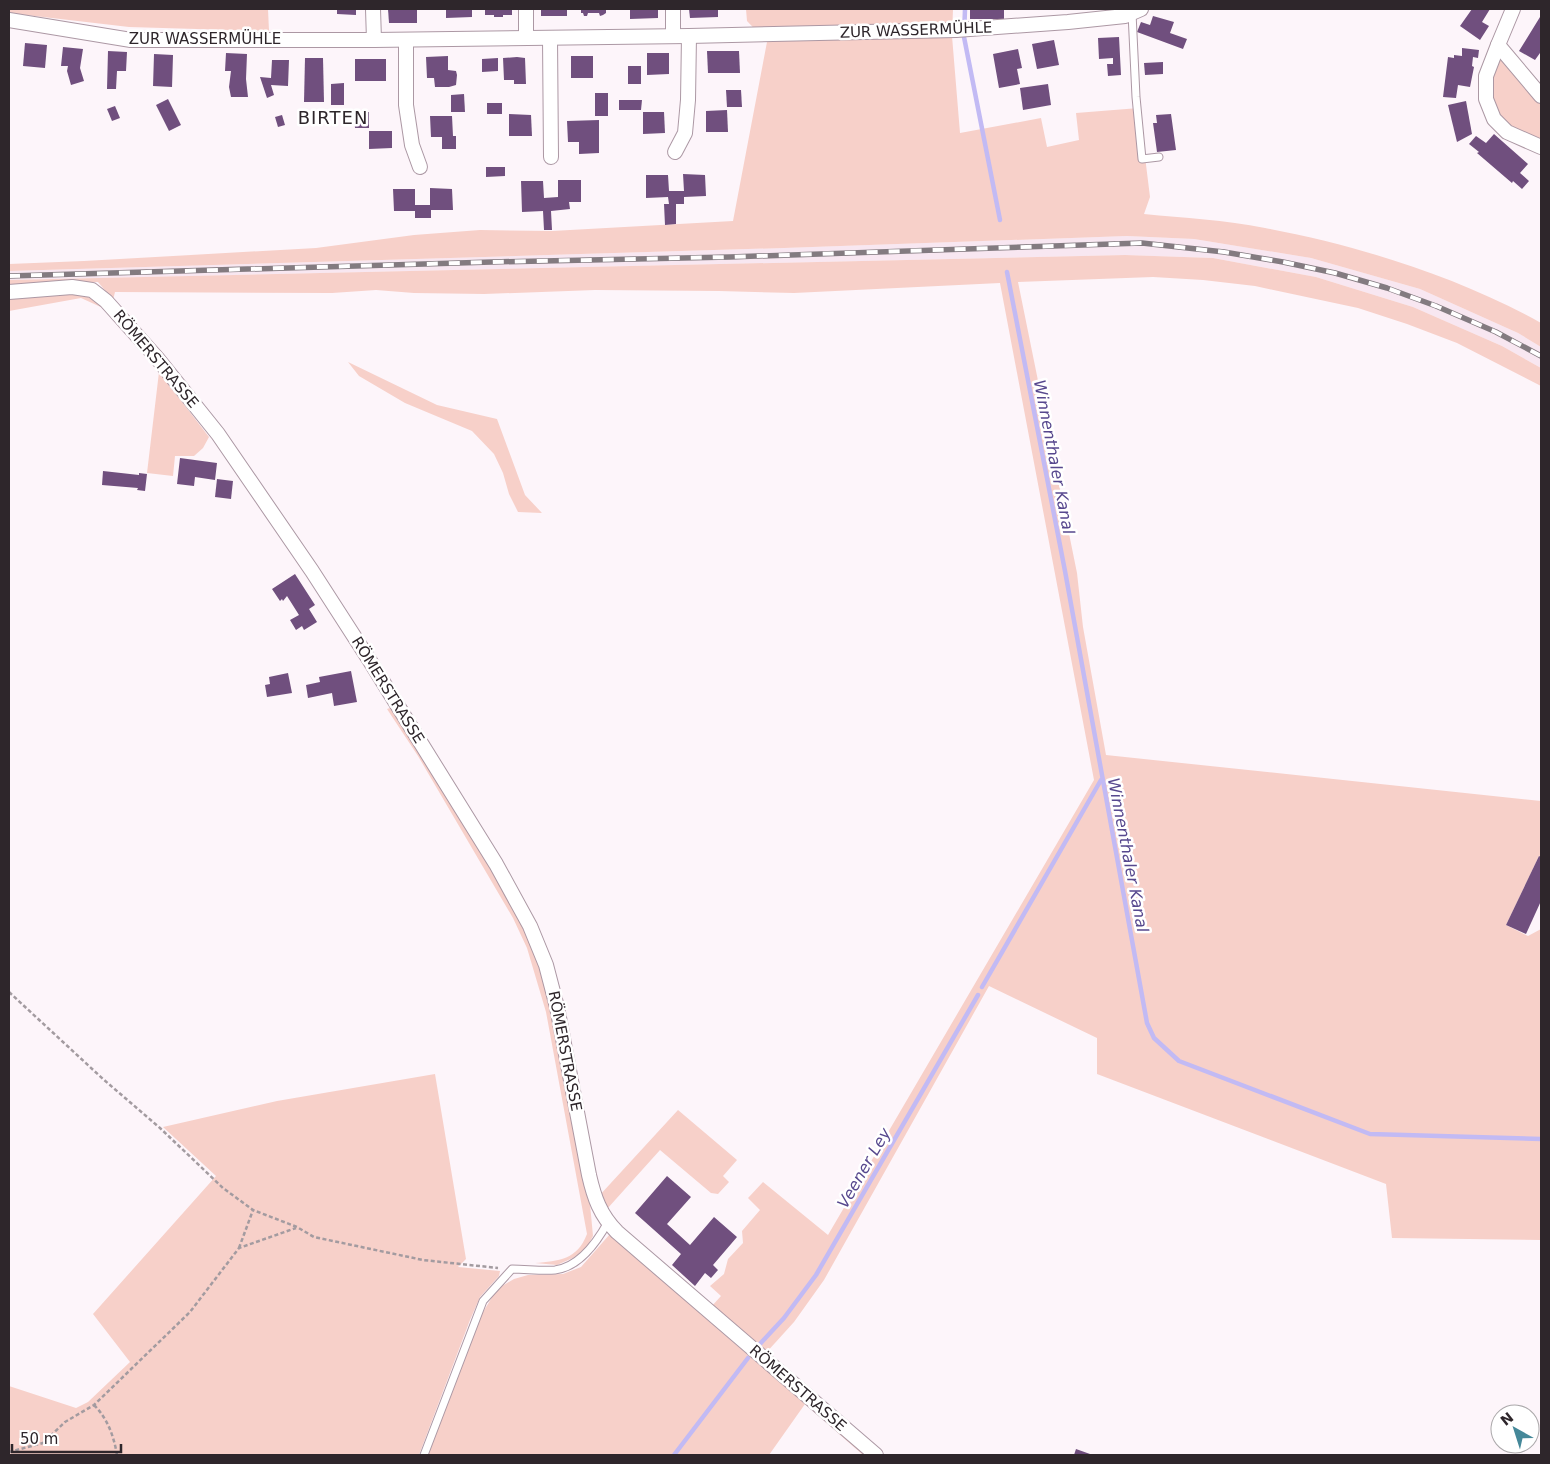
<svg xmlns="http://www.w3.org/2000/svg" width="1550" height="1464" font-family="'DejaVu Sans',sans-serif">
	<rect width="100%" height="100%" fill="#fdf5fa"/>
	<!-- built -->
	<polygon fill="#f8e7f1" points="1127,236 1194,239 1311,258 1420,289 1518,333 1541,347 1541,368 1502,346 1413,307 1316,277 1213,258 1125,255 9,280 9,271 784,248"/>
	<!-- green -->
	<g fill="#f7d0c9">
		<polygon points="9,9 268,9 269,31 129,27 9,13"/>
		<path d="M 746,9 L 953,9 L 952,36 L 960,133 L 1041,118 L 1047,147 L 1079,140 L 1076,113 L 1139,108 L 1150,197 L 1144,214 C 1184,218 1225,220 1265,228 C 1357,245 1459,277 1541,323 L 1541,347 L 1518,333 L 1420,289 L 1311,258 L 1194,239 L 1127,236 L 784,248 L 9,271 L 9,264 L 84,261 L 316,248 L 414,235 L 480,230 L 552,231 L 733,221 L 767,42 L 747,21 Z"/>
		<path d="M 1501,59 L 1508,61 L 1541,101 L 1541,142 C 1528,137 1507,128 1498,117 C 1487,103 1490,79 1494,64 Z"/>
		<polygon points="1125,255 1213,258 1316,277 1413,307 1502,346 1541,368 1541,386 1457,343 1407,324 1358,308 1255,286 1203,280 1153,277 1018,282 1077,573 1083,627 1106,755 1541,801 1541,857 1539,856 1506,925 1528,936 1541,929 1541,1240 1392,1238 1386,1184 1097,1074 1097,1038 989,986 824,1280 794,1322 765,1354 711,1307 721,1296 710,1286 724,1274 728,1259 743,1243 742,1231 760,1210 748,1198 763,1182 828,1235 1094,780 1000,283 794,293 719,291 595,290 484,294 414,293 376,290 332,293 115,292 113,300 98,282 75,282 9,287 9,280"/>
		<polygon points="74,291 97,301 103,308 81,298 9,311 9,298"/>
		<polygon points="348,362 437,405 497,419 525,495 542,513 518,512 509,494 503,473 494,454 472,431 405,403 359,376"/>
		<polygon points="159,372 209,437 203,448 194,456 175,456 173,476 147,473"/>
		<path d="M 393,707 L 477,842 L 517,912 L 534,950 L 547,991 L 590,1204 L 593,1236 L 587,1247 L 575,1257 L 557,1265 L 535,1263 C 559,1261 577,1260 587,1234 L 546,1012 L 527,948 L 513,918 L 418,756 L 387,709 Z"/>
		<polygon points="435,1074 466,1259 458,1267 500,1271 499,1276 480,1297 470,1320 419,1455 9,1455 9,1386 76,1408 88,1402 130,1362 93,1314 216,1176 163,1127 277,1101"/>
		<polygon points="678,1110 737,1160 723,1176 729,1182 718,1194 711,1193 660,1150 607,1209 599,1196"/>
		<polygon points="610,1234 739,1347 755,1360 762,1363 869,1455 863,1455 805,1404 769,1455 428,1455 480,1317 497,1289 514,1279 528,1275 563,1274 581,1267"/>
	</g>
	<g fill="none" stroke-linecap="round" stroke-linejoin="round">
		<!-- stream -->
		<g stroke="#c2baf4" stroke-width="4.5">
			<polyline points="965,9 964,37 1000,220"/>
			<polyline points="1007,272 1065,571 1147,1023 1154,1038 1179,1061 1370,1134 1541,1139"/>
			<polyline points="982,987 1101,780"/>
			<polyline points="759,1345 784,1318 816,1275 978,995"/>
			<polyline points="674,1455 748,1358"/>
		</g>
	</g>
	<!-- building -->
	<g fill="#704f7e">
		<polygon points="337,9 356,9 356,15 337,14"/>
		<polygon points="388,9 417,9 417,23 389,23"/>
		<polygon points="446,9 472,9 472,17 446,18"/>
		<polygon points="485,9 512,9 512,15 503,15 503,17 494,17 494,15 485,15"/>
		<rect x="541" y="9" width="26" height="7"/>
		<polygon points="581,9 606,9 606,13 603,15 600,16 599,13 588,13 587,16 584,16 583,13 581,13"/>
		<polygon points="630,9 658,9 658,18 630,19"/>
		<polygon points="689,9 718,9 718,17 690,18"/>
		<rect x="970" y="9" width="34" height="10"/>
		<polygon points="1472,9 1490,9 1482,22 1489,26 1480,40 1460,26"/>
		<polygon points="1153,16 1174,22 1170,33 1187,39 1183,49 1137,32 1141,22 1150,25"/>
		<polygon points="1540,17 1541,18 1541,54 1540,53 1535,60 1519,51"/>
		<polygon points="1119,37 1121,75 1108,76 1107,64 1113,64 1113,58 1099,59 1098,38"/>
		<polygon points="1054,40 1059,65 1037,69 1032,44"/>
		<polygon points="25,43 47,45 45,68 23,66"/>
		<polygon points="63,47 83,49 80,68 84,81 71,85 67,71 68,66 61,66"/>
		<polygon points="1462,48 1479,50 1478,58 1473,57 1472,66 1474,67 1470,87 1458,85 1456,98 1443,97 1448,57 1454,58 1454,55 1462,56"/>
		<polygon points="1018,49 1022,68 1017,69 1020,84 999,88 993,54"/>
		<polygon points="108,51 127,52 126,71 117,71 116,89 107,89"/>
		<polygon points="707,51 739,51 740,73 708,73"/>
		<polygon points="226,53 247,54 246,79 248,97 231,97 229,87 231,71 225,71"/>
		<polygon points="647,53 669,53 669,74 647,75"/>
		<polygon points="154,54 173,55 172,87 153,86"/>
		<polygon points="448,56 448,70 456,71 457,75 456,85 449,87 435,87 434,78 427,78 426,57"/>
		<rect x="571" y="56" width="22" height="22"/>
		<polygon points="517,57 525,58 526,84 514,84 514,80 504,80 503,58"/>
		<polygon points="305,58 323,58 324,102 304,102"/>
		<polygon points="498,58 498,71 482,72 482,59"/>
		<rect x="355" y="59" width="31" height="22"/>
		<polygon points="272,60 289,60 288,86 271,85 274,95 267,98 260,77 271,78"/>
		<polygon points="1163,62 1163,74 1145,75 1144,63"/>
		<rect x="628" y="66" width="13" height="18"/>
		<polygon points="344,83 344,105 331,105 331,84"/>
		<polygon points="1048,84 1051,105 1023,110 1020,88"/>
		<polygon points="726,90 741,90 742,107 727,107"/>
		<rect x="595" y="93" width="13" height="23"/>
		<polygon points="464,94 465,112 451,112 451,95"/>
		<polygon points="168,99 181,125 169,131 156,105"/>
		<polygon points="619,100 642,100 641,110 619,110"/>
		<polygon points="1466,101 1472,134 1457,142 1448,105"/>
		<rect x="487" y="103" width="15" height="11"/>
		<polygon points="115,106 120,118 112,121 107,109"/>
		<polygon points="727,110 728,132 706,132 706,111"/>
		<polygon points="354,112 369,112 369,128 355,128"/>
		<polygon points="643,112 664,112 665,133 643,134"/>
		<polygon points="509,114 531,115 532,136 509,136"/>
		<polygon points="1171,114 1176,150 1157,152 1153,123 1157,123 1156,115"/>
		<polygon points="282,115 285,125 278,127 275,117"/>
		<polygon points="430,116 452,116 453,136 456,136 456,149 442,149 442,137 431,137"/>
		<polygon points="599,120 599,153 579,154 579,142 568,142 567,121"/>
		<polygon points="369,131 392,131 392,148 369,149"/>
		<polygon points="1494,134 1528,164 1520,173 1529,181 1522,189 1513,181 1512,183 1477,153 1479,152 1469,144 1476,136 1486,143"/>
		<polygon points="486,167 505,167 505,176 486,177"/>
		<polygon points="683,174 705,175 706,196 684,197 684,204 676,204 676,224 665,225 664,204 669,204 668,197 646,198 646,175 668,175 669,191 684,191"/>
		<polygon points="558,180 581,180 581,202 569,202 570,209 551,211 552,230 544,230 543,211 522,212 521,181 543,181 544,198 558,197"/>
		<polygon points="430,188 452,189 453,210 431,210 431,218 415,218 415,211 394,211 393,189 415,189 415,205 430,205"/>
		<polygon points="180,458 217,463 215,480 195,477 194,486 177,484"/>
		<polygon points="103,471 139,475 139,473 147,474 145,491 137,490 138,488 102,485"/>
		<polygon points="217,479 233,481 231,499 215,497"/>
		<polygon points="295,574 315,605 309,609 317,622 304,630 302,626 296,630 290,620 299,615 287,596 283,601 282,599 280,601 272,589"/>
		<polygon points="351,671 357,702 334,706 332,693 308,698 306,685 320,682 319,677"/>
		<polygon points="288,673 292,693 267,697 265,685 270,684 269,677"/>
		<polygon points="1539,856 1541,857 1541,901 1526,934 1506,925"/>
		<polygon points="667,1176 691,1197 667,1224 690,1245 714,1217 737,1237 713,1265 718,1270 711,1278 705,1273 695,1286 672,1265 681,1254 635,1213"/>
		<polygon points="1076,1449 1090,1454 1090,1455 1074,1455"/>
	</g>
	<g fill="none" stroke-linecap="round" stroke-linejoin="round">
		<!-- lane casing -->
		<g stroke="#ac98a4" stroke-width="9">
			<g id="lane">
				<polyline points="1132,13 1136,97 1142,159 1159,157"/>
				<path d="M 424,1455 L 483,1301 L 512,1269 C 526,1269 541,1271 555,1270 C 579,1267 597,1242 608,1222"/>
			</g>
		</g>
		<!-- street casing -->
		<g stroke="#ac98a4" stroke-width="16">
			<g id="street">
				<polyline points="373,9 374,40"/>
				<polyline points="526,9 526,38"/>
				<polyline points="673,9 673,35"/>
				<polyline points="1513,9 1498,45 1541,96"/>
				<polyline points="9,20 131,40 374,40 689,36 956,30 1068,22 1125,16 1141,9"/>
				<polyline points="550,38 551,157"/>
				<polyline points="406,40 406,105 412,145 420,167"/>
				<polyline points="1498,45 1486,76 1486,99 1494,119 1507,132 1541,147"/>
				<polyline points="675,152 685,133 688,100 689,36"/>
				<path d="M 9,292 L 72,287 L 92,290 L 106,301 L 157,358 L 218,434 L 312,571 L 370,661 L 496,864 L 530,926 L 546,965 L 557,1007 L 589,1175 C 594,1197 600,1215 617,1232 L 876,1455"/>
			</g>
		</g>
		<!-- path -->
		<g stroke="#a39ba0" stroke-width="2.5" stroke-dasharray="4 2.5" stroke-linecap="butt">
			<polyline points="9,992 103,1079 160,1128 223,1188 253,1210 297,1227 314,1237 423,1260 498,1268"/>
			<polyline points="239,1248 253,1210"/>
			<path d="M 94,1405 C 108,1419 114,1437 117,1455"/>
			<polyline points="9,1452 43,1443 65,1422 94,1405 190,1312 239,1248 296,1228"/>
		</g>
		<!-- lane -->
		<use href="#lane" stroke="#fff" stroke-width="7"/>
		<!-- street -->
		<use href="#street" stroke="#fff" stroke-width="14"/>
		<!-- rail casing -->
		<g stroke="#837b80" stroke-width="5.5">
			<polyline id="rail" points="9,276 492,262 730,257 1142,243 1224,252 1283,262 1335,273 1387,288 1436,306 1496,332 1541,356"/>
		</g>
		<!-- rail -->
		<use href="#rail" stroke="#fff" stroke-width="4" stroke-dasharray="11" stroke-linecap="butt"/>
	</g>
	<g text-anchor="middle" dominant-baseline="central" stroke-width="5" stroke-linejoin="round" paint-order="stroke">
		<!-- street labels -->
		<g font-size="15" fill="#2e262b" stroke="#fff">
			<text transform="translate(916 30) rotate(-2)">ZUR WASSERMÜHLE</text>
			<text x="205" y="39">ZUR WASSERMÜHLE</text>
			<text transform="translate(156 359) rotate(50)">RÖMERSTRASSE</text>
			<text transform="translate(388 690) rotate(58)">RÖMERSTRASSE</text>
			<text transform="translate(565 1051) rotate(79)">RÖMERSTRASSE</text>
			<text transform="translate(798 1388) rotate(41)">RÖMERSTRASSE</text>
		</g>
		<!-- water labels -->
		<g font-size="16" font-style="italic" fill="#57488e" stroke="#fff">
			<text transform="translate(1054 457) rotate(79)">Winnenthaler Kanal</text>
			<text transform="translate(1128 855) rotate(79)">Winnenthaler Kanal</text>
			<text transform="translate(864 1168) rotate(-60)">Veener Ley</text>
		</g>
		<!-- quarter labels -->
		<g font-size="18" letter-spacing="1" fill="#2e262b" stroke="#fff">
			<text x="333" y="117">BIRTEN</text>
		</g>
	</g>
	<!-- border -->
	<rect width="1550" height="1464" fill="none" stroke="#2e262b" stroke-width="20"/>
	<!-- north arrow -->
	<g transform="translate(1515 1429) rotate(321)"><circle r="24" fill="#ffffff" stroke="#aba8aa"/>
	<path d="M0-4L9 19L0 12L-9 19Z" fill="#458899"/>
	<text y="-8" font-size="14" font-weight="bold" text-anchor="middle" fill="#2e262b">N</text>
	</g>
	<!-- scale -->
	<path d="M12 1444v8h109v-8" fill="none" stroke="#2e262b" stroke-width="2.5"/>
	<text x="20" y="1444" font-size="15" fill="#2e262b" stroke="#ffffff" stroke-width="4" paint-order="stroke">50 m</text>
</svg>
